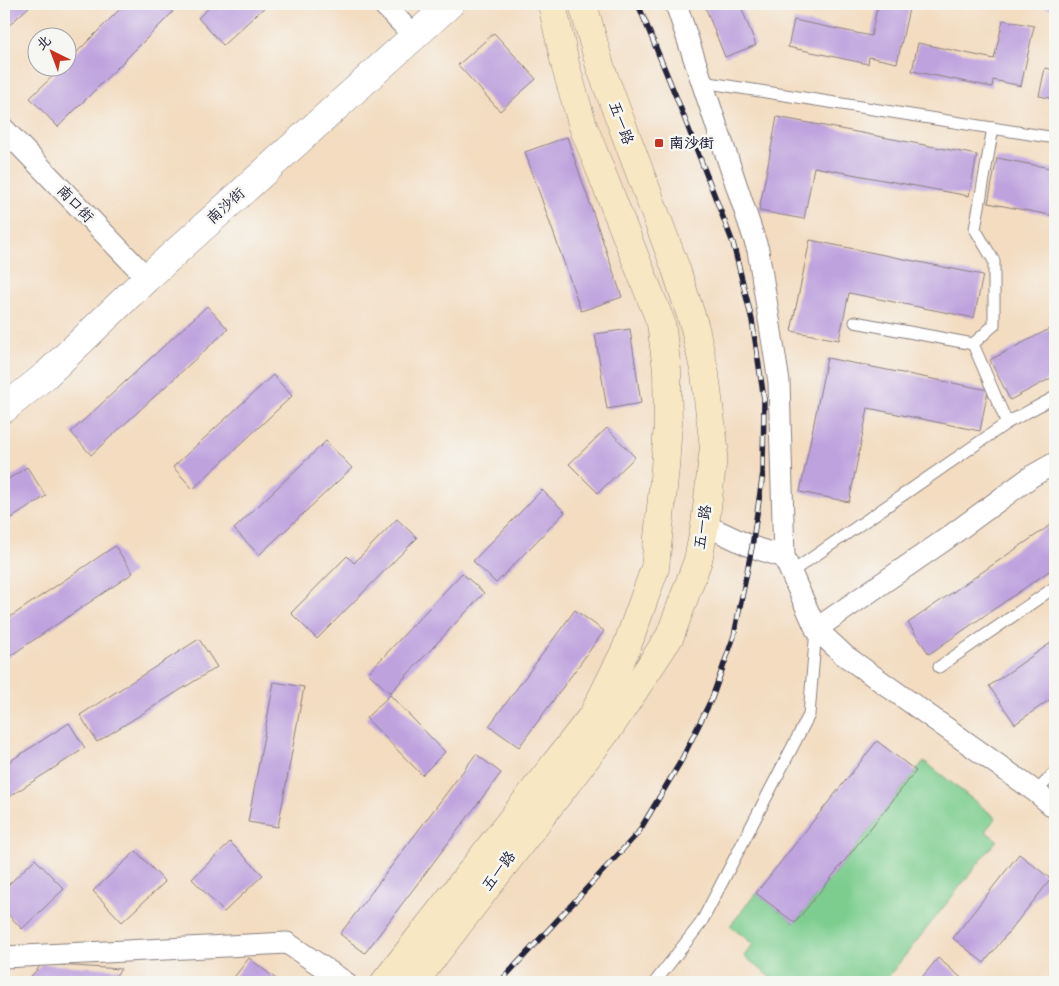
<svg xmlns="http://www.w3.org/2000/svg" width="1059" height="986" font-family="'Architects Daughter','LXGW WenKai TC',sans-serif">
	<rect width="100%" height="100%" fill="#f6f6f2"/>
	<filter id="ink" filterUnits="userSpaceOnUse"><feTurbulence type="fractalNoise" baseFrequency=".02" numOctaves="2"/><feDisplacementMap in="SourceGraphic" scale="10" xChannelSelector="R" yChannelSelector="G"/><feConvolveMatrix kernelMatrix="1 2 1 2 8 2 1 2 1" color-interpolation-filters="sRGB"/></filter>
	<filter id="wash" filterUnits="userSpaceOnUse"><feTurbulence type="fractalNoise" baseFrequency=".0096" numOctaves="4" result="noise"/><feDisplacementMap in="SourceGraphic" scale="20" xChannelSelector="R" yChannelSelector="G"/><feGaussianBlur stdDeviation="1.12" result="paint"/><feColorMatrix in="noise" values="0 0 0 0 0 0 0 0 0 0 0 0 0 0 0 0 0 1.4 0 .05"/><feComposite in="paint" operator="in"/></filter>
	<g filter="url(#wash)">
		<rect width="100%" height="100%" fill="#f3dcc0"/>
		<!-- green -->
		<polygon fill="#7ccd8e" stroke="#4f7864" points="924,761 996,818 985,831 997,840 884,982 777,982 744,956 753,944 730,926 756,893 795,923"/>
		<g id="blocks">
			<!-- building -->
			<g fill="#bea2de">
				<polygon points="4,4 32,4 4,30"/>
				<polygon points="125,4 164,4 173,12 58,127 30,98 61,68 68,68 68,61"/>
				<polygon points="213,4 268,4 223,45 198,18"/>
				<polygon points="704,4 740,4 756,45 725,57"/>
				<polygon points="878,4 910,4 897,63 869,57 868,64 788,47 794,20 871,36"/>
				<polygon points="1035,4 1055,4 1055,9 1035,5"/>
				<polygon points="1003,20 1034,26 1021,86 993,80 992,87 912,71 918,43 994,59"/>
				<polygon points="494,33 536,79 500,111 458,65"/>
				<polygon points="1045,68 1055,70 1055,99 1039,96"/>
				<polygon points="777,117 977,155 969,196 814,167 804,219 759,211"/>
				<polygon points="567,137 622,297 581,311 525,152"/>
				<polygon points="997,158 1055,169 1055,216 988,203"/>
				<polygon points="810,240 983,275 974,318 849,293 839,340 791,331"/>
				<polygon points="207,306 228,329 91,455 71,432"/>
				<polygon points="1055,326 1055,376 1010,400 990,360"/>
				<polygon points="630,329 641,403 607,409 595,334"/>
				<polygon points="827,358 988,390 980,431 868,408 849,502 800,492"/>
				<polygon points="273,375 292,396 193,489 173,467"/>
				<polygon points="607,428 635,457 598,493 569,464"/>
				<polygon points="326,441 352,468 259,555 234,529"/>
				<polygon points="27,467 46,496 4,523 4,482"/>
				<polygon points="542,490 565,512 496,583 473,561"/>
				<polygon points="397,519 417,538 317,639 291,613 347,556 354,563"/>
				<polygon points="1055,522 1055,567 929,654 908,623"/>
				<polygon points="115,546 133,573 4,660 4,621"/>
				<polygon points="462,573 484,593 390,693 368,673"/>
				<polygon points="575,610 604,631 519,747 489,726"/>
				<polygon points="199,639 217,667 97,742 80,715"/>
				<polygon points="1055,640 1055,696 1015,724 989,686"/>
				<polygon points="274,682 304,687 278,827 248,822"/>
				<polygon points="390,695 445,752 422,775 366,718"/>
				<polygon points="69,723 85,748 4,800 4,765"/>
				<polygon points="877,741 916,771 795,923 756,893"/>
				<polygon points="476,754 501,773 365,953 340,934"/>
				<polygon points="230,842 263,875 224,912 192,879"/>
				<polygon points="136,851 165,882 122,922 93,891"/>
				<polygon points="1019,854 1051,879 984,963 953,938"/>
				<polygon points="35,859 64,889 22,929 4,910 4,889"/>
				<polygon points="249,958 280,982 235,982 232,980"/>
				<polygon points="938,958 965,981 964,982 918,982"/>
				<polygon points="42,964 121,969 111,982 26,982"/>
				<polygon points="1055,970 1055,982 1045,982"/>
			</g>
		</g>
	</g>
	<g filter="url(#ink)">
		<use href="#blocks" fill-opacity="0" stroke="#8a7f7e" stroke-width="1"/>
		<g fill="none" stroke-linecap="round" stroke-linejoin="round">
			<!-- service casing -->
			<g stroke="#8a7f7e" stroke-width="13">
				<g id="service">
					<polyline points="703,82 1055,138"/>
					<polyline points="993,128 975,229 994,261 994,325 973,344 1007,423"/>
					<polyline points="855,322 973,344"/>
					<polyline points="790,573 1007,423 1055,397"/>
					<polyline points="939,667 1055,587"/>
					<polyline points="1036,792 1055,772"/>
					<polyline points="655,982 701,923 809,715 816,629"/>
				</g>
			</g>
			<!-- minor casing -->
			<g stroke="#8a7f7e" stroke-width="23">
				<g id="minor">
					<polyline points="383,4 414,36"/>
					<polyline points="676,4 758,250 779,382 784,557"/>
					<polyline points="4,129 147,278"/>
					<polyline points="705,525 752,547 784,557 816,629 844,655 1036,792 1055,808"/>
					<polyline points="816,629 946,539 1032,476 1055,463"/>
					<polyline points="4,957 287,943 345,982"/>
				</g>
			</g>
			<!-- tertiary casing -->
			<g stroke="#8a7f7e" stroke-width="29">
				<polyline id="tertiary" points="4,409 46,375 147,278 450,4"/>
			</g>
			<!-- secondary casing -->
			<g stroke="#8a7f7e" stroke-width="29">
				<g id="secondary">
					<polyline points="385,982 593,715 626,649 655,568 665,468 668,423 667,370 661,323 583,126 566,68 552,4"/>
					<polyline points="414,982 610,727 670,636 698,560 705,525 714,447 705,374 695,328 676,269 600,66 583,4"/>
				</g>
			</g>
			<!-- service -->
			<use href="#service" stroke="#fff" stroke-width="11"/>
			<!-- minor -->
			<use href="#minor" stroke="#fff" stroke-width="21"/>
			<!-- tertiary -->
			<use href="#tertiary" stroke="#fff" stroke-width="28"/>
			<!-- secondary -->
			<use href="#secondary" stroke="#f7e8c3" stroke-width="28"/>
			<!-- rail casing -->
			<g stroke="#22223b" stroke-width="5.5">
				<polyline id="rail" points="500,982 638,833 681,761 712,698 734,636 752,547 763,473 764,399 752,320 733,243 677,99 638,4"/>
			</g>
			<!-- rail -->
			<use href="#rail" stroke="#f6f6f2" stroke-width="4" stroke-dasharray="11" stroke-linecap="butt"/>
		</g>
	</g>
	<!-- markers -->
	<rect fill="#c8321e" stroke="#f6f6f2" stroke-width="2" x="654" y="138" width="10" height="10" rx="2.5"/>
	<g text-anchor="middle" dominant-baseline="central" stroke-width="5" stroke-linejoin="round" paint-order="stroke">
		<!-- street labels -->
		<g font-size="15" fill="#22223b" stroke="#f6f6f2">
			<text transform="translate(621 123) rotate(70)">五一路</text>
			<text transform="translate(75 204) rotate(46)">南口街</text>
			<text transform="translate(226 206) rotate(-42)">南沙街</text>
			<text transform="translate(703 527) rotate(-81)">五一路</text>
			<text transform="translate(499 871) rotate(-53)">五一路</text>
		</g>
		<!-- poi labels -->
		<g font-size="15" font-weight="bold" fill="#22223b" stroke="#f6f6f2" text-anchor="start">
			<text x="669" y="143">南沙街</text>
		</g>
	</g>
	<!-- margin -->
	<rect width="1059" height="986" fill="none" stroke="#f6f6f2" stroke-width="20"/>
	<!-- north arrow -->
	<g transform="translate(52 52) rotate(318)"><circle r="24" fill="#f6f6f2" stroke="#a1a1a9"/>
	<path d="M0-4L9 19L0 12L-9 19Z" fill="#c8321e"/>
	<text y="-8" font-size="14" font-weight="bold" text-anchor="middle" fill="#22223b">北</text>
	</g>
</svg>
